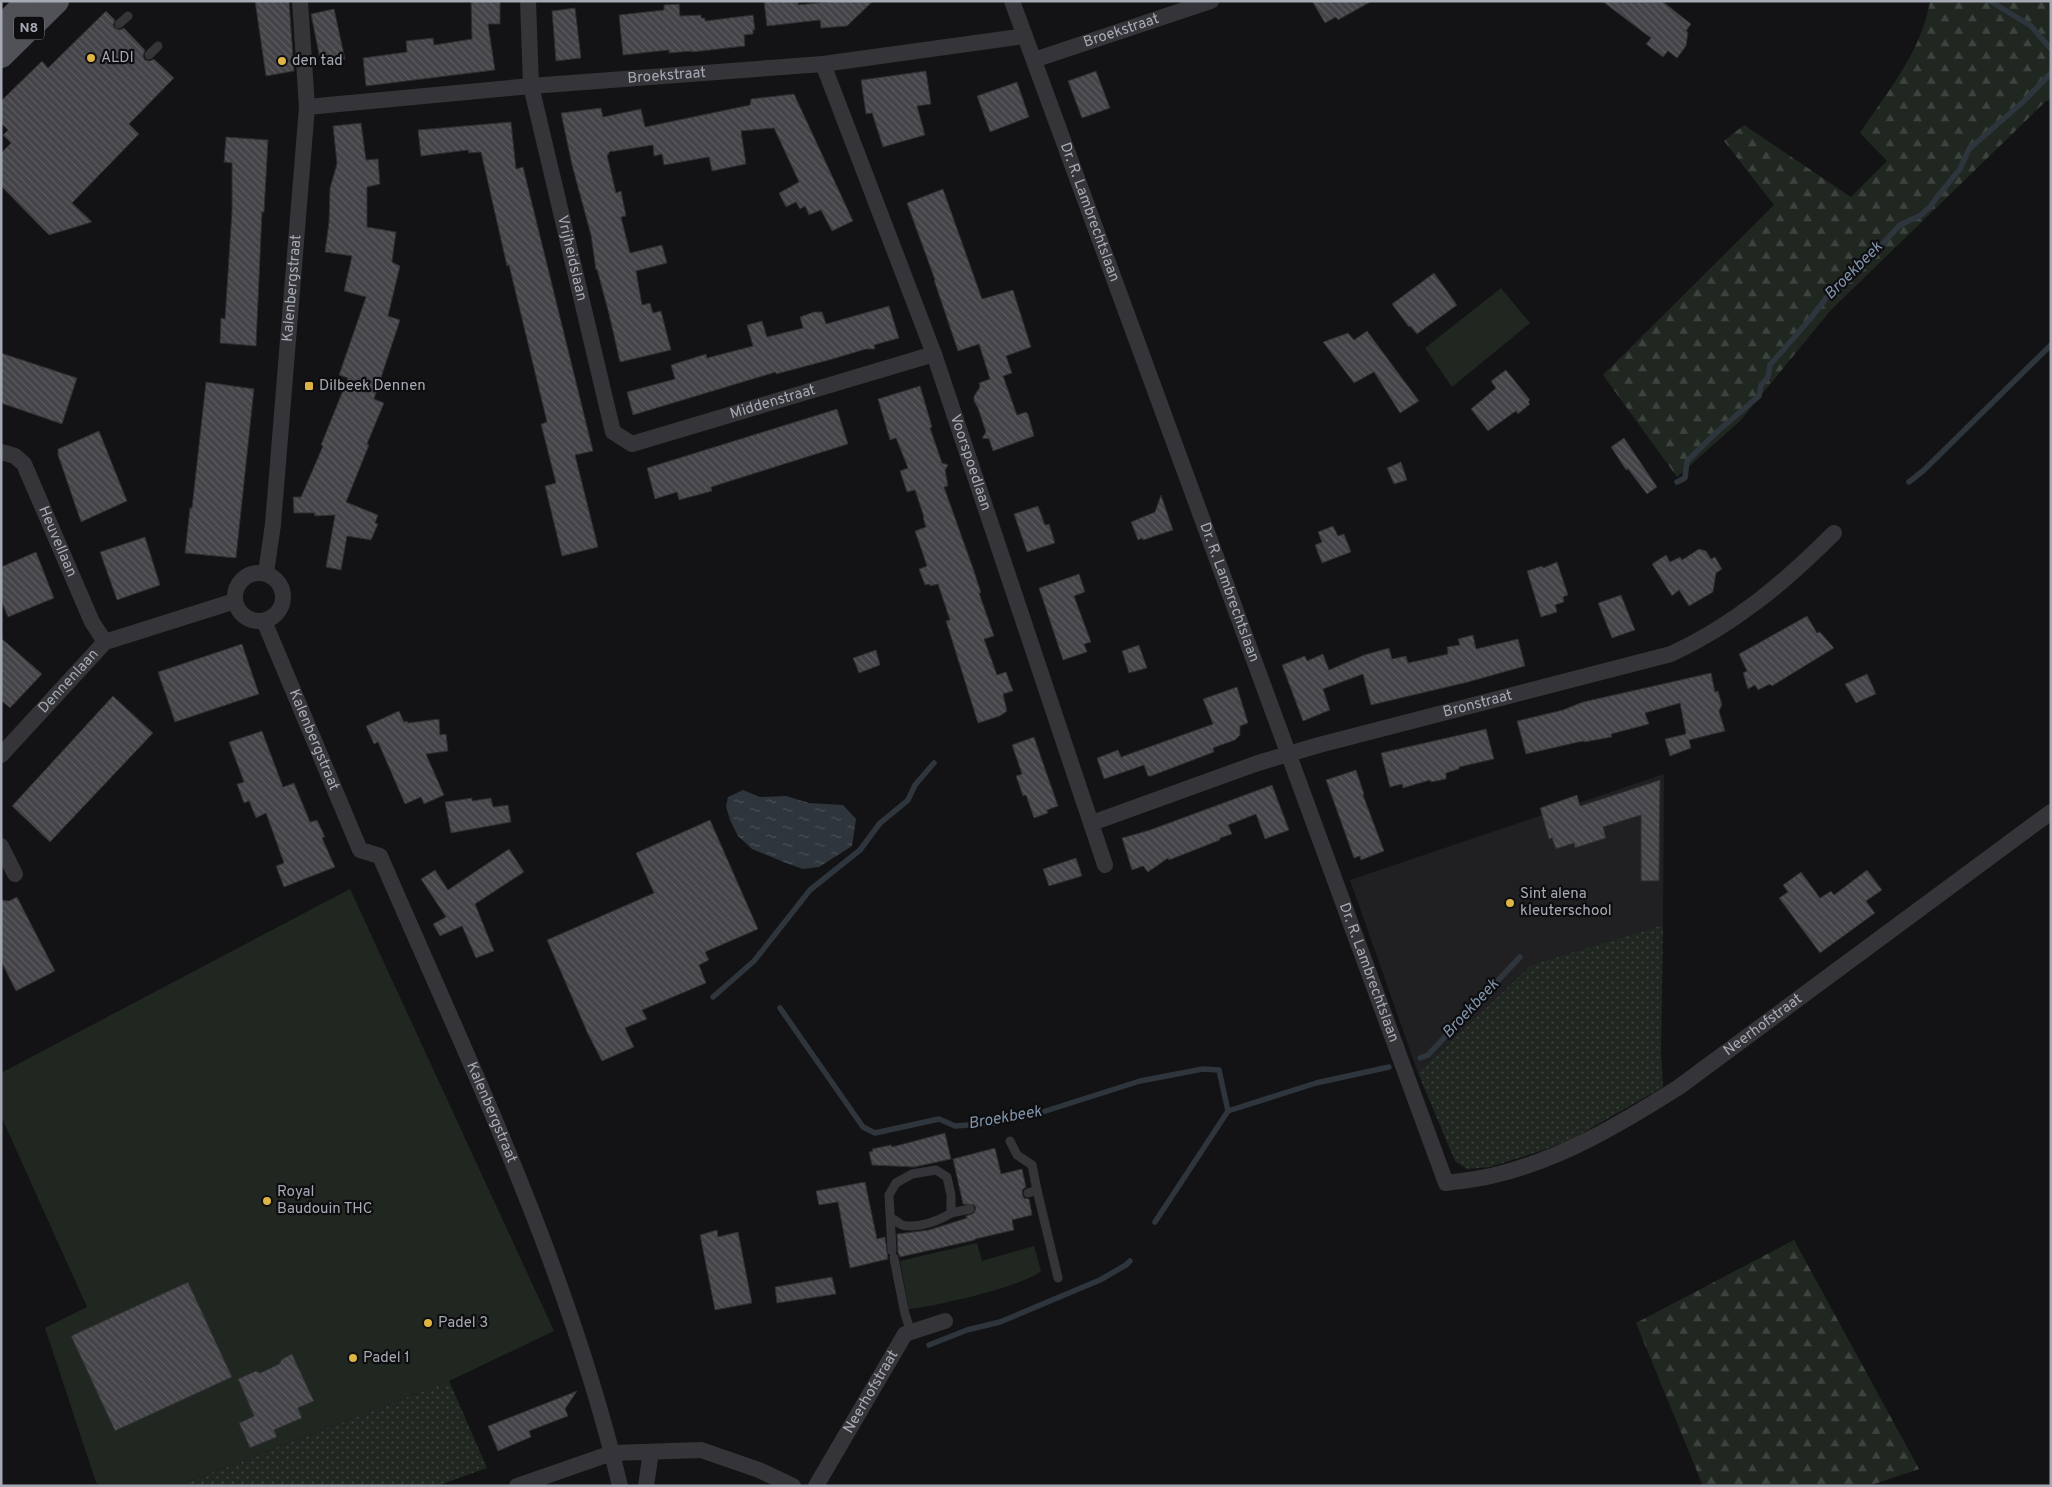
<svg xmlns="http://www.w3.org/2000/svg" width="2052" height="1487" font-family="Overpass,sans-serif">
	<defs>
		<pattern id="grass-dots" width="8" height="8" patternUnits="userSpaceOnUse" patternTransform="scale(1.25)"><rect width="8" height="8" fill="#202721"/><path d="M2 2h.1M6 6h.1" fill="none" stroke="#3d443f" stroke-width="1.8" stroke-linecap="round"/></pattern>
		<pattern id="forest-firs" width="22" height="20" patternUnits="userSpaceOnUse" patternTransform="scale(1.25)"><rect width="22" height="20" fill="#202721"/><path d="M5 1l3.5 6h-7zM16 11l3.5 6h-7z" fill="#3d443f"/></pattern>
		<pattern id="water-ripples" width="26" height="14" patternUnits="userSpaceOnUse" patternTransform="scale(1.25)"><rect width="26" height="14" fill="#2e353c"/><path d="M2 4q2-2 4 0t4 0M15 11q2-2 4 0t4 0" fill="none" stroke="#495056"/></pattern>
		<pattern id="building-back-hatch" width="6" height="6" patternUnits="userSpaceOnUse" patternTransform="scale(1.25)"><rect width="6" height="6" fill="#434348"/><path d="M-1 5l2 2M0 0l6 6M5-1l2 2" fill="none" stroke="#5b5b60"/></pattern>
	</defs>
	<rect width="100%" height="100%" fill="#131315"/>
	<!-- built -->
	<polygon fill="#201f22" points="1664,774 1663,925 1531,965 1418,1073 1350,880"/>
	<!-- grass -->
	<g fill="url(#grass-dots)">
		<polygon points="1663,925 1661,1053 1663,1087 1572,1139 1541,1151 1490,1167 1467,1169 1455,1161 1418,1073 1531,965"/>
		<polygon points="449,1381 487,1468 436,1486 177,1486"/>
	</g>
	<!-- forest -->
	<g fill="url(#forest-firs)">
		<path d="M 1930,1 L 2051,1 L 2051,100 L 2046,101 L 1830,311 L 1740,421 L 1677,477 L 1603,375 L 1774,205 L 1724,141 L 1744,125 L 1851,197 L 1887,161 L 1860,133 C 1887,92 1922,51 1930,1 Z"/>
		<polygon points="1794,1240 1919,1469 1868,1486 1703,1486 1636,1323"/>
	</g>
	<!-- park -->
	<g fill="#202721">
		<polygon points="1501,288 1530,323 1452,387 1425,348"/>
		<polygon points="350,889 554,1331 449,1381 177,1486 99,1486 96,1482 45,1328 87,1307 1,1116 1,1073"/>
		<path d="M 977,1243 L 982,1261 L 1034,1246 L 1041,1271 C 1024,1286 934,1307 909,1309 L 900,1261 Z"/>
	</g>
	<!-- water -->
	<polygon fill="url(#water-ripples)" points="743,790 760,797 786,796 809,803 843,805 856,819 852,846 819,867 803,869 786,863 752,849 738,836 730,820 726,806 728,797"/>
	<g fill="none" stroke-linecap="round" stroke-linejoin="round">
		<!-- stream -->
		<g stroke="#2e353c" stroke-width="5.5">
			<polyline points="1990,1 2031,26 2051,49"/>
			<polyline points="1677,482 1685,478 1687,461 1718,431 1759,396 1761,385 1768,377 1770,365 1811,318 1826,298 1842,287 1900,225 1921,215 1930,207 1937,197 1960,169 1969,149 2024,101 2051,73"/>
			<polyline points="1909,482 1924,470 2051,345"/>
			<polyline points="713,997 754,961 810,890 860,850 880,823 908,800 915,785 934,763"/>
			<polyline points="780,1008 863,1127 875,1133 939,1119 955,1126 994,1123 1033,1115 1140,1081 1203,1069 1219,1070 1228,1111"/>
			<polyline points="1420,1058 1428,1055 1520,957"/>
			<polyline points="1155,1222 1228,1111 1316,1083 1389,1067"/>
			<polyline points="929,1345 967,1330 1000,1322 1100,1280 1126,1265 1130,1261"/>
		</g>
	</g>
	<!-- building -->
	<g fill="url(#building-back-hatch)" stroke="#2e2e31">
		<polygon points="255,1 289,1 294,71 266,76"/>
		<polygon points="471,1 500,1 500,24 488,24 495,70 366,86 363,58 407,52 406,41 433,38 434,45 472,39"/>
		<polygon points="764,1 798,1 798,5 837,1 873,1 847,26 821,28 820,20 767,26"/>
		<polygon points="1312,1 1372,1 1338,20 1336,17 1325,23"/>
		<polygon points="1602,1 1662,1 1691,24 1686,31 1688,32 1686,46 1677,58 1668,51 1663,57 1646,44 1651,38"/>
		<polygon points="679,4 680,16 701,15 701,18 705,18 705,21 753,15 755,30 753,30 753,34 744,35 745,46 692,52 692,51 669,53 669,50 623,55 619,15 664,10 664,5"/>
		<polygon points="575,8 581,58 556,61 552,11"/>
		<polygon points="334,9 345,59 321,64 311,14"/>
		<polygon points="106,11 115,20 113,25 115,28 120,30 124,28 145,50 143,56 145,60 150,61 154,59 174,78 129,124 139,134 72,203 92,222 49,235 1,186 1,153 11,143 3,135 8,130 1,123 1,101 42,61 48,68"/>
		<polygon points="926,71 931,104 917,106 925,135 883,147 872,113 866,114 861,80"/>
		<polygon points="1096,71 1110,108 1082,118 1068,81"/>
		<polygon points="1017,82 1029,117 990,132 977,96"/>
		<polygon points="794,94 853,221 832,231 821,210 809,215 805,206 800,209 796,202 786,207 779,193 799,182 774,128 741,131 746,164 712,171 709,157 664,165 662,154 654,156 653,145 609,152 609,154 607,155 616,193 621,191 626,216 621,217 630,253 662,245 667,263 636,271 642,305 650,303 653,313 661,311 671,350 620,362 609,314 597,269 596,270 591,235 572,165 561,113 601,108 603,117 641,109 645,127 750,105 751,99"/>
		<polygon points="511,122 516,169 523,167 593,451 575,455 598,547 562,556 545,486 556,483 541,424 547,422 509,265 507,266 481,152 469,153 468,150 421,156 418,130"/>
		<polygon points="361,123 366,160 378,159 380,184 367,187 367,227 396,232 392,262 400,266 388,316 400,320 374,399 384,403 367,444 369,445 346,502 378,515 375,523 378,524 371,540 347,536 341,570 326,567 335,515 315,516 314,513 294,513 293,497 301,497 323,446 321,445 348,378 339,375 366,297 344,291 352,256 325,252 329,222 330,188 337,164 333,126"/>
		<polygon points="226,137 268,140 264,212 262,212 256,346 220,343 221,318 225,319 232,211 232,163 224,162"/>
		<polygon points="943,189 982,299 1013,290 1031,347 1006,356 1012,373 1003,376 1017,415 1026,412 1028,414 1034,436 993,451 989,439 982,438 986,432 978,408 974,401 974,396 980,387 979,383 990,379 979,344 958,351 934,280 935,280 907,203"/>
		<polygon points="1434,273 1457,305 1417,334 1410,326 1409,327 1392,304"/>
		<polygon points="889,306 899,338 874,345 875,349 866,349 829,360 776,374 776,372 633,415 627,392 675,379 671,365 706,354 707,358 753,346 747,325 762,321 767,337 803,328 800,317 814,312 822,312 826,324"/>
		<polygon points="1367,331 1419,401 1400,413 1374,372 1354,383 1323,342 1348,333 1354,340"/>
		<polygon points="1,353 77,378 62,424 1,403"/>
		<polygon points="1506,370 1530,400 1528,402 1530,404 1518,414 1516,411 1488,431 1471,409 1496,388 1491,381"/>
		<polygon points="206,382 254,389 236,558 185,553 190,508 192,508"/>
		<polygon points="920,386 932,427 930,428 942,463 948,465 945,470 948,486 944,487 974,571 981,593 979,593 994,636 984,639 997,675 1006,672 1013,691 1003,694 1007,711 1000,716 978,723 946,621 950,620 938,584 930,586 930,584 925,585 919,569 927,566 915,531 926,527 923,517 924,517 915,490 907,492 900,471 908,468 896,438 890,440 878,399"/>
		<polygon points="837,409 848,444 711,487 712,491 679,500 677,492 655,499 647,468"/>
		<polygon points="99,431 127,501 81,522 58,455 58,449"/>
		<polygon points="1624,438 1657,487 1647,494 1628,469 1626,470 1611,447"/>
		<polygon points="1401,462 1407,480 1394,484 1387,468"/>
		<polygon points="1161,495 1173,530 1143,540 1142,538 1138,540 1131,522 1155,512"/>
		<polygon points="1038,506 1045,525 1049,524 1055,543 1027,552 1014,514"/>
		<polygon points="1333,526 1338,536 1344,534 1351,552 1322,563 1315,545 1322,542 1318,532"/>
		<polygon points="145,537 160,585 117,600 100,552"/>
		<polygon points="1699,549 1706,551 1711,559 1715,557 1722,569 1716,573 1713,592 1689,606 1679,590 1672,596 1652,564 1666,555 1670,562 1680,557 1682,560"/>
		<polygon points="36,552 54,598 8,617 1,600 1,567"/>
		<polygon points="1557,562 1568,595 1563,597 1564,602 1555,605 1557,612 1541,617 1527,571 1542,566 1543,568"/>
		<polygon points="1079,574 1085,592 1074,596 1091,642 1084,644 1087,652 1063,660 1039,588"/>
		<polygon points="1621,595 1635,630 1612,638 1598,603"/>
		<polygon points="1807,616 1817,633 1820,632 1834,648 1772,686 1770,684 1758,690 1755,685 1748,689 1743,673 1747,671 1739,654"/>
		<polygon points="1473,635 1476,649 1518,639 1525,666 1468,682 1371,705 1363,674 1323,689 1330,710 1303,721 1282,665 1305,656 1307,661 1323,654 1329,670 1364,655 1389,648 1392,659 1406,656 1408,663 1448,654 1447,647 1460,645 1458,639"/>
		<polygon points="1,638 42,674 10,708 1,700"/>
		<polygon points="242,644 259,694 175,722 158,672"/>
		<polygon points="1139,645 1147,668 1129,673 1122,651"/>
		<polygon points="876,650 880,665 859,673 853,658"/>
		<polygon points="1711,673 1715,692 1718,691 1722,705 1719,711 1725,731 1689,740 1691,748 1670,756 1665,739 1686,734 1680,703 1645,713 1649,724 1611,734 1612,737 1584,742 1583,741 1526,754 1517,721 1563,710 1583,702"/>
		<polygon points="1867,674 1876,694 1856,703 1845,684"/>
		<polygon points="1237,687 1248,723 1240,726 1240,735 1235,740 1213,748 1214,752 1151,776 1148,776 1144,765 1104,779 1097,758 1118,750 1121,757 1213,724 1203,699"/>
		<polygon points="113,696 153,733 50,842 12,806"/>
		<polygon points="399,711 404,722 407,721 408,723 439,719 440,735 446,734 448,751 426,754 444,795 424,804 421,797 405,804 378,742 374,744 366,726"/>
		<polygon points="1486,729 1494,759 1459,767 1459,769 1446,773 1446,779 1431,782 1430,780 1403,788 1402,784 1390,787 1381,753"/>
		<polygon points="262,731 283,787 294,783 310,822 317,820 325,837 322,838 335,867 284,887 276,866 284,863 266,813 256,818 249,801 244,803 237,784 244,782 229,742"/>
		<polygon points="1034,737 1058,806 1047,810 1048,813 1034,818 1026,795 1023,796 1016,776 1022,774 1012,745"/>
		<polygon points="1356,770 1364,794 1363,795 1384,851 1361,860 1360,856 1354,858 1326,780"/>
		<polygon points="1660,780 1659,881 1641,881 1641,815 1603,827 1606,838 1575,848 1574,843 1556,849 1552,838 1549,839 1540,808 1577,795 1580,806"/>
		<polygon points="1272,785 1289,830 1265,839 1256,814 1228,825 1232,834 1220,838 1220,840 1169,860 1168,858 1148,872 1143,866 1132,870 1122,838 1150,830"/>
		<polygon points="472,798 472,801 491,798 493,807 508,805 511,822 451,833 445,802"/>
		<polygon points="710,820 758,929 705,952 709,960 699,965 706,983 642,1010 647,1019 625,1028 634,1047 602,1061 588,1034 547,940 654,893 636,853"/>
		<polygon points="509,849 524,872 475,904 494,951 476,958 462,926 440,936 433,924 446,917 421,879 435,870 448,890"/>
		<polygon points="1076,858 1082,876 1049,886 1043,869"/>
		<polygon points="1867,870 1882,890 1866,901 1875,913 1820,953 1779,898 1788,892 1783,885 1801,872 1820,898 1831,891 1834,895"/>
		<polygon points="17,897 55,971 16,991 1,961 1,900 9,901"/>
		<polygon points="945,1133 951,1159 914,1167 872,1165 869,1152 873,1151 872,1149 891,1145 892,1147"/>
		<polygon points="995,1148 1001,1174 1022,1169 1026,1187 1023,1189 1022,1194 1024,1198 1029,1199 1032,1215 1012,1220 1014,1230 975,1239 975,1240 900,1257 898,1253 897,1234 929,1230 967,1218 966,1216 974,1213 976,1208 974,1205 963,1204 953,1159"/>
		<polygon points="865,1182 877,1239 885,1237 888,1259 850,1268 838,1202 819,1205 816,1191"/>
		<polygon points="717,1230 718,1237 738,1232 752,1303 715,1310 700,1235"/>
		<polygon points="832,1277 836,1294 777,1303 775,1287"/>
		<polygon points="188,1282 232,1377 115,1431 71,1336"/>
		<polygon points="292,1354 314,1401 298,1408 302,1418 274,1430 277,1437 250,1448 239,1423 254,1416 238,1379 256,1371 260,1373 279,1364 282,1359"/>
		<polygon points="577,1391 565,1409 568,1416 529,1431 531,1437 498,1451 488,1426"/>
	</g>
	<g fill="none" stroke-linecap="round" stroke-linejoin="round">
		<!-- lane -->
		<g stroke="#353539" stroke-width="9">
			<polyline points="119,24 128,16"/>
			<polyline points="149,55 158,46"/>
			<polyline points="1010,1141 1017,1155 1032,1165 1037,1190 1028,1193"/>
			<polyline points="1037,1190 1058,1278"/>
			<polyline points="951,1213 970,1209"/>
			<path d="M 891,1218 C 895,1220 899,1223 902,1225 C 916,1229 939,1221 951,1213 L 951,1195 L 947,1177 L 936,1170 L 912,1174 L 896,1183 L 889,1195 L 892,1251"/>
			<polyline points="894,1258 905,1314 911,1332"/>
		</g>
		<!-- street -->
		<g stroke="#353539" stroke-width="16">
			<path id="s1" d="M 528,1 L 531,86 L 613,432 L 632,444 L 934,354"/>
			<path id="s2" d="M 1012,1 L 1446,1183 C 1462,1181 1479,1179 1495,1175 C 1562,1159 1622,1123 1679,1087 L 2051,812"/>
			<path id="s3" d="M 1034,60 L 1211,1"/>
			<path id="s4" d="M 823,64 L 934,354 L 1105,865"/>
			<path id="s5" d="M 307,107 L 531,86 L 823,64 L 1025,36"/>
			<path id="s6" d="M 1,452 L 15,456 L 24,464 L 92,622 L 105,642"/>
			<circle cx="259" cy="597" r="24"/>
			<path id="s7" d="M 266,573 L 273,524 L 307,107 L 300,1"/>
			<path id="s8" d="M 264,621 L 360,850 L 380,856 C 469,1062 568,1267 620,1486"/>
			<path id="s9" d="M 1,755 L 105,642 L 235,601"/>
			<path id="s10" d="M 1092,823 L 1258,763 L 1319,745 L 1671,654 C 1734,625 1785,582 1834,533"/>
			<polyline points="1,846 15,874"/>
			<polyline points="517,1486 612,1453 701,1450 759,1470 793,1486"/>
			<polyline points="646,1486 651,1452"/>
			<path id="s11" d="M 816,1486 L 905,1334 L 945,1321"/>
		</g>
		<!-- primary -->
		<g stroke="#515258" stroke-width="26">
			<polyline points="1,29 29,1"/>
			<polyline points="1,55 56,1"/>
		</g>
	</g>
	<!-- markers -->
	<g fill="#deb443" stroke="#0e0e10" stroke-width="2">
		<circle cx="91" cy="58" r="5"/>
		<circle cx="282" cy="61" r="5"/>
		<rect x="304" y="381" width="10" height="10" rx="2.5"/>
		<circle cx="1510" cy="903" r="5"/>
		<circle cx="267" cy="1201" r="5"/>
		<circle cx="428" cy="1323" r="5"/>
		<circle cx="353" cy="1358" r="5"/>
	</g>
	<g text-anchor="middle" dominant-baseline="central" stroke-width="4.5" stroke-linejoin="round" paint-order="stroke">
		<!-- shield labels -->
		<rect fill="#0e0e10" stroke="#787b83" stroke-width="1" x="14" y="16.5" width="30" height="23" rx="4"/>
		<g font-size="14" font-weight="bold" fill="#a6aab4">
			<text x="29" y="28">N8</text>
		</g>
		<!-- street labels -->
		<g font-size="15" fill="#a6aab4" stroke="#0e0e10">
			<text stroke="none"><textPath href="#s3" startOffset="92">Broekstraat</textPath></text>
			<text stroke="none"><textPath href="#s5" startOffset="361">Broekstraat</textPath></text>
			<text stroke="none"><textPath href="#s2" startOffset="225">Dr. R. Lambrechtslaan</textPath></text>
			<text stroke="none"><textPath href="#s1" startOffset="262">Vrijheidslaan</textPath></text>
			<text stroke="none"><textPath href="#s7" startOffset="286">Kalenbergstraat</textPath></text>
			<text stroke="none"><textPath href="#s1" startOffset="610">Middenstraat</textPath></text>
			<text stroke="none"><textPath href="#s4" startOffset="425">Voorspoedlaan</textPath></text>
			<text stroke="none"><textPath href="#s6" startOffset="111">Heuvellaan</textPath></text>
			<text stroke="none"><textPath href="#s2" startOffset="630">Dr. R. Lambrechtslaan</textPath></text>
			<text stroke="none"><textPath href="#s9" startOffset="100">Dennenlaan</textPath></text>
			<text stroke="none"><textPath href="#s10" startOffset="404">Bronstraat</textPath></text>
			<text stroke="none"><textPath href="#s8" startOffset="129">Kalenbergstraat</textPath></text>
			<text stroke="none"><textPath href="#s2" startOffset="1035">Dr. R. Lambrechtslaan</textPath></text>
			<text stroke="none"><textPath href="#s2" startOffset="1618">Neerhofstraat</textPath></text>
			<text stroke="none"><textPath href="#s8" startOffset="549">Kalenbergstraat</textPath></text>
			<text stroke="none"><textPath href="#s11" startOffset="109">Neerhofstraat</textPath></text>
		</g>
		<!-- poi labels -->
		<g font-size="15" fill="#a6aab4" stroke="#0e0e10" text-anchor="start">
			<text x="101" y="58">ALDI</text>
			<text x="292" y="61">den tad</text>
			<text x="319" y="386">Dilbeek Dennen</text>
			<text x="1520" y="894">Sint alena<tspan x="1520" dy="17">kleuterschool</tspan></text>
			<text x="277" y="1192">Royal<tspan x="277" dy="17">Baudouin THC</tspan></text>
			<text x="438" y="1323">Padel 3</text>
			<text x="363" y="1358">Padel 1</text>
		</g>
		<!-- water labels -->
		<g font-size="16" font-style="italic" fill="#8194ab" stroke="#0e0e10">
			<text transform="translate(1854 271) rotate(-45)">Broekbeek</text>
			<text transform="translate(1471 1009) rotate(-47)">Broekbeek</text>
			<text transform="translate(1005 1118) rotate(-10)">Broekbeek</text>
		</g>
	</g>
	<!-- border -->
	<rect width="2052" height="1487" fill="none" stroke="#a6aab4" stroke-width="5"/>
</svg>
